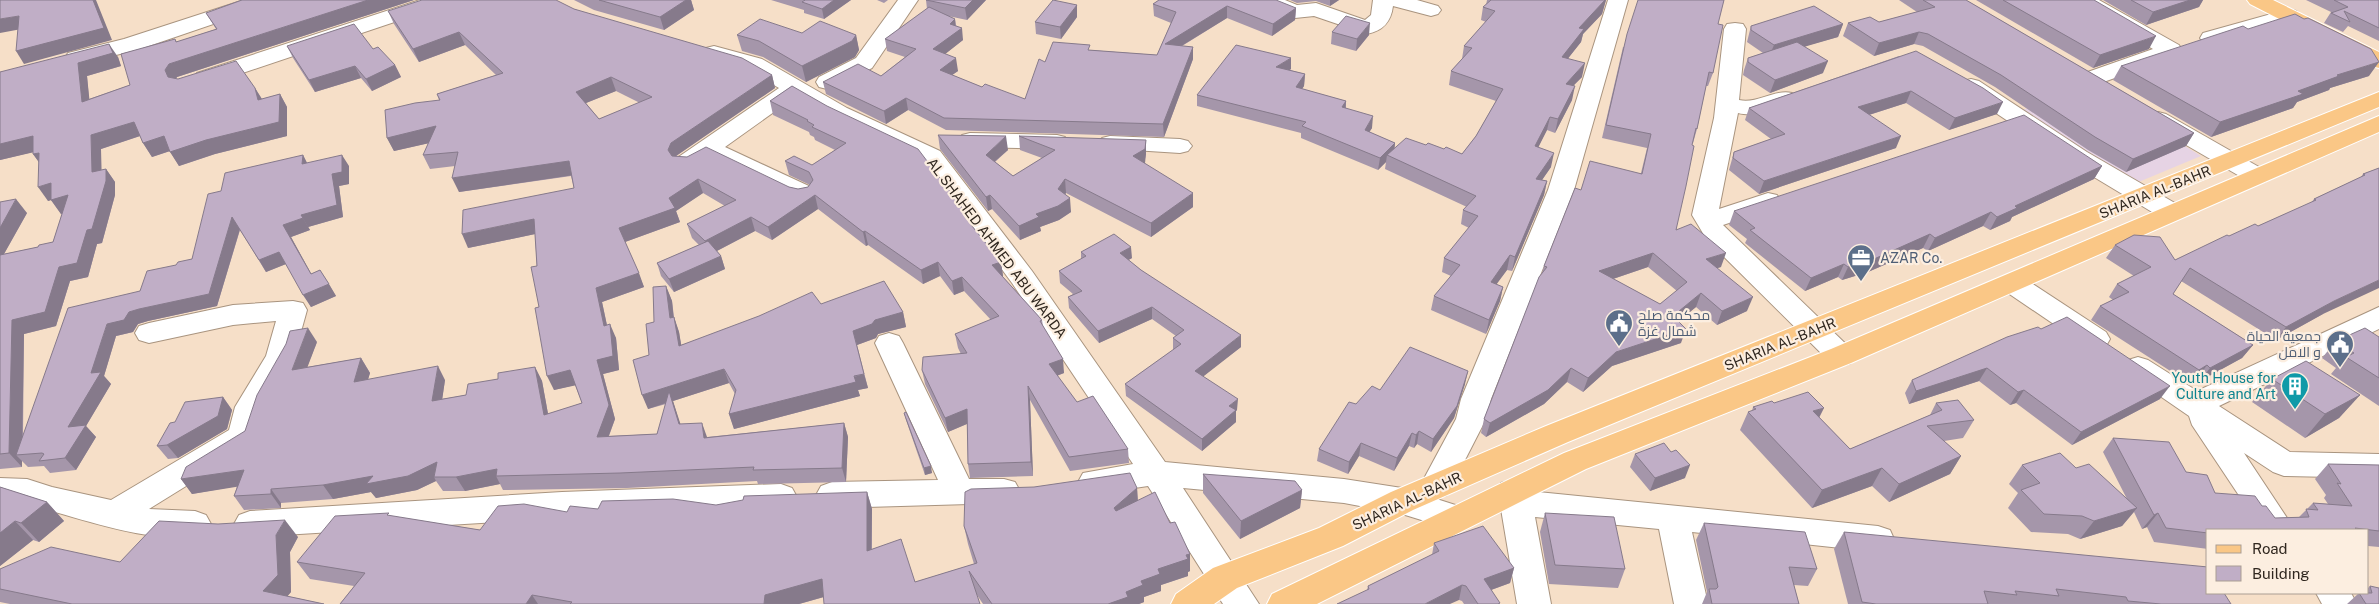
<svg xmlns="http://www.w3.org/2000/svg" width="2379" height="604" font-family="'Public Sans',Cairo,sans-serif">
	<rect width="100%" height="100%" fill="#f6dfc8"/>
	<!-- industrial -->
	<polygon fill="#e6d3e4" points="2101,94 2201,156 2129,186 2015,111"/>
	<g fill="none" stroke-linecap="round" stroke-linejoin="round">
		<!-- minor casing -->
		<g stroke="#a9947f" stroke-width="2">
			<g id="minor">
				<polygon points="244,0 275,0 272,4 140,49 76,65 68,63 65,58 68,53 124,39"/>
				<polygon points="420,0 451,0 448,4 213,83 205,85 197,83 194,78 197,73"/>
				<polygon points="898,0 918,0 872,68 835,87 827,89 819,87 816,82 819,77 856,58"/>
				<path d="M 1257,0 L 1285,0 L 1297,5 L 1316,3 L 1365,20 L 1371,15 L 1373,0 L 1417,0 L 1438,6 L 1441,10 L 1438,14 L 1431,16 L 1393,6 C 1391,22 1383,31 1367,34 L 1314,16 L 1295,18 L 1288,16 L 1260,4 Z"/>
				<polygon points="1608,0 1628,0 1574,190 1491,399 1486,419 1447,495 1436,498 1425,495 1420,486 1456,419 1461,399 1548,190"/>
				<polygon points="2074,0 2099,0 2179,45 2182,50 2179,55 2098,84 2090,86 2082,84 2079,79 2082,74 2153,49 2077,4"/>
				<polygon points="2289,9 2296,11 2300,15 2296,19 2211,44 2203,43 2200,38 2203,33"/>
				<path d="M 1735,23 L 1743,24 L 1746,29 L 1739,100 C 1758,104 1774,89 1792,93 L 1795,98 L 1792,103 C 1774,109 1757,118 1738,113 L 1719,209 L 1768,193 L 1777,195 L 1781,201 L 1777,207 L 1723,225 L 1851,349 L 1855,356 L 1851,363 L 1841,366 L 1831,363 L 1707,240 L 1692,215 L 1714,118 L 1724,29 L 1727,24 Z"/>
				<path d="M 714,46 L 762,59 L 847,108 L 940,151 L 1032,271 L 1165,462 L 1344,479 L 1402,488 L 1468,509 L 1473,518 L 1468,527 L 1457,531 L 1402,514 L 1344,503 L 1183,488 L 1259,604 L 1223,604 L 1148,486 L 1094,494 L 1083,491 L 1078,482 L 1083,473 L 1133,464 L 1012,283 L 922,161 L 831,118 L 795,97 L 725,147 L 811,187 L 815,193 L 811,199 L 802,201 L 793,199 L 710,158 C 698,166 691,172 677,168 L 674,163 L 677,158 L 779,88 L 746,69 L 706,58 L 703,53 L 706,48 Z"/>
				<polygon points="1971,79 1979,81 2087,152 2180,206 2184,212 2180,218 2171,220 2162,218 2069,162 1963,91 1960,86 1963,81"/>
				<polygon points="2158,112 2166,114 2266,171 2269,176 2266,181 2257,184 2248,181 2150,124 2146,119 2150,114"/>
				<polygon points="970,133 1057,135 1065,137 1069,142 1065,147 1057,149 970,147 962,145 958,140 962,135"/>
				<polygon points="1110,136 1180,139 1188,141 1192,146 1188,151 1180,153 1102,148 1098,143 1102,138"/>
				<polygon points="2012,274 2022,277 2106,332 2110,339 2106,346 2096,349 2086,346 2002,289 1998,283 2002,277"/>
				<path d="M 293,301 L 303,303 L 307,310 L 294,357 L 265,408 L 258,436 L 254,444 L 149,509 L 195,511 L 206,515 L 211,524 L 206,533 C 160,549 74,516 27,504 C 19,502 9,503 0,502 L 0,478 L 27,479 L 52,487 L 111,500 L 229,430 L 235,407 L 266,356 L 276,321 L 233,325 L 149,343 L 139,340 L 135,333 L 139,326 L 149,323 L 233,305 Z"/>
				<polygon points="2379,307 2379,329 2219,406 2290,452 2379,454 2379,478 2284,476 2273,472 2244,453 2295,530 2262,530 2192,425 2189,416 2128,374 2124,367 2128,360 2138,357 2148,360 2197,391"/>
				<polygon points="889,333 899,336 903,343 969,479 1004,479 1015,482 1020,491 1015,500 1004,503 832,508 821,504 816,495 821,486 832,482 938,480 875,343 879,336"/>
				<polygon points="1512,480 1523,483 1528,491 1878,526 1890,530 1894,539 1890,548 1878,552 1692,532 1708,604 1674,604 1659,529 1535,517 1551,604 1517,604 1500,503 1496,492 1501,483"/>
				<polygon points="781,484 792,488 797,497 792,506 781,510 562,518 250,537 239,533 234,524 239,515 250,511 562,492"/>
				<polygon points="2316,593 2351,593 2357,604 2322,604"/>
			</g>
		</g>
		<!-- major casing -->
		<g stroke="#fff" stroke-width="2">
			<g id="major">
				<polygon points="2247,0 2273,0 2379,52 2379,68 2371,66 2250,4"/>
				<polygon points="2379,92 2379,107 1568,442 1413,510 1343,546 1237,588 1214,604 1171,604 1176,594 1213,568 1319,528 1391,492 1546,426"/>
				<polygon points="2379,116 2379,132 1851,363 1586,469 1317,604 1267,604 1272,594 1564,453 1831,349"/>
			</g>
		</g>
		<!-- minor -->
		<use href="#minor" fill="#fff" fill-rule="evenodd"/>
		<!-- major -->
		<use href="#major" fill="#fac786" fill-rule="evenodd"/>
	</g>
	<!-- wall -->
	<g fill="#a596aa" fill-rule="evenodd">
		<polygon points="242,0 414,0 177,77 176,79 255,88 262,99 280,94 287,107 287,136 215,154 179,166 170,151 152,157 143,143 140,136 101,149 101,170 106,169 115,182 115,195 102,243 97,244 88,277 70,281 56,326 24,334 23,436 140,291 176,265 192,259 221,191 303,155 307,163 349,166 349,184 339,186 343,217 308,227 310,230 291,237 311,274 320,270 336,296 311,307 286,264 266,272 240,230 217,306 148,321 138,324 133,332 116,336 104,376 111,384 86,426 96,437 76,470 50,473 44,466 28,467 22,461 22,467 0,469 0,202 27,213 4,254 38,247 53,242 62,214 61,214 51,200 48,201 39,162 33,154 33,152 0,160 0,72 118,57 121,66 87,76 89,99 130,85 175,39 177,42 216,29 206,13"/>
		<polygon points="574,0 691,0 694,10 664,30 594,10"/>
		<polygon points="771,0 851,0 824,19 804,13 804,10"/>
		<polygon points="877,0 888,0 884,3"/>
		<polygon points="926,0 986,0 967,20 948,16 955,19 956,25 963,40 945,54 958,71 952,75 982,87 1025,99 1045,62 1090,50 1157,55 1171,23 1154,16 1153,4 1159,0 1296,8 1295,20 1272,36 1227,18 1182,46 1193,47 1193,59 1164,137 946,130 908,110 886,124 826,94 823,82 881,76 905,57 887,51 885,39 927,9"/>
		<polygon points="1290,0 1339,0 1330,6 1316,1 1297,3"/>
		<polygon points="1487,0 1606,0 1602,14 1583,34 1581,42 1568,58 1582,77 1573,86 1572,100 1555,133 1547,130 1538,147 1551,167 1542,180 1547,181 1544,195 1512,271 1507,270 1496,284 1503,287 1500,301 1486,334 1431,310 1434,296 1451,276 1442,272 1444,258 1469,228 1461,224 1463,210 1467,207 1385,169 1386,162 1378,170 1301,138 1301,133 1197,106 1197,95 1291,69 1290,70 1305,74 1304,86 1302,89 1346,101 1346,108 1372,128 1369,132 1395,143 1394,149 1426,145 1462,154 1476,136 1496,101 1449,85 1451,71 1462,59 1464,46 1486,22 1481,20 1483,7 1486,5"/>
		<polygon points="1899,0 1966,0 2194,133 2186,146 2126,172 2088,150 1995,87 1923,46 1914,44 1874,56 1843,36 1848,23 1879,22 1917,12"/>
		<polygon points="1976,0 2094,0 2149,49 2093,68"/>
		<polygon points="2103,0 2203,0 2199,7 2146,25"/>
		<polygon points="2306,0 2379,0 2379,41 2348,26 2343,32 2324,23 2331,12"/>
		<polygon points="1077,5 1077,17 1061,39 1036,34 1035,22"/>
		<path d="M 574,9 L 772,75 L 775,88 L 676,156 L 789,187 L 798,189 L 808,187 L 810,185 L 789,175 L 785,161 L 812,165 L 835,150 L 815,140 L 814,137 L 810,135 L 809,132 L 773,115 L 770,101 L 792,86 L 972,226 L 1001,262 L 1003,276 L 1002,276 L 1042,320 L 1043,326 L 1064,373 L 1057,376 L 1077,402 L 1128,449 L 1129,463 L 1070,471 L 1030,400 L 1033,476 L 970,478 L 968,464 L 967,424 L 948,432 L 925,384 L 922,370 L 961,354 L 958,348 L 955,334 L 991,320 L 964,291 L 954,295 L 940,276 L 923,284 L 868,245 L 866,246 L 818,209 L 772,240 L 755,231 L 717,251 L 721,256 L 725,269 L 674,292 L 661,276 L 657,263 L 699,245 L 692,238 L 687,224 L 725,206 L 703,193 L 676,211 L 680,222 L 625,242 L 644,287 L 602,302 L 607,325 L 616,338 L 619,370 L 603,374 L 615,419 L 609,436 L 657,434 L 666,404 L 648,409 L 649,355 L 654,322 L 666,286 L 672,301 L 674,317 L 679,332 L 681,345 L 821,304 L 903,312 L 906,327 L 878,334 L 876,338 L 857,345 L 868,388 L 858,390 L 860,396 L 734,429 L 729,414 L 735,394 L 729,383 L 673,401 L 680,424 L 707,437 L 844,423 L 848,437 L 846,482 L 758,484 L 757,481 L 627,488 L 503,490 L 500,484 L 465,491 L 443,491 L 436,481 L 417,490 L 376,498 L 371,492 L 333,499 L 281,503 L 281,508 L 244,510 L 234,496 L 237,486 L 192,494 L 181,479 L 245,431 L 317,342 L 307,367 L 361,358 L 370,373 L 368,379 L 445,380 L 442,399 L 466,395 L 498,379 L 535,367 L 542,381 L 548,414 L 582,403 L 575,385 L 554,390 L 539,307 L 535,234 L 468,248 L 574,188 L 571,176 L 459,192 L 455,166 L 430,169 L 423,155 L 429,143 L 394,151 L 387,138 L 439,100 L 437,94 L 496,75 L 465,45 L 419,62 L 394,24 L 388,11 ZM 616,91 L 640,103 L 599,119 L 586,103 Z"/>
		<path d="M 1718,24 L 1713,73 L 1708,86 L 1706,86 L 1697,129 L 1693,143 L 1692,142 L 1676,230 L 1721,267 L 1717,268 L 1747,311 L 1717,325 L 1696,307 L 1678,321 L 1681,343 L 1612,366 L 1583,392 L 1567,382 L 1544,404 L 1486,437 L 1481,433 L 1484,419 L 1542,273 L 1544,266 L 1581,190 L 1641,173 L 1647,148 L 1602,138 L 1623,47 ZM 1648,267 L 1677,291 L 1660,304 L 1613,279 Z"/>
		<polygon points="1843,24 1838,37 1805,46 1823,73 1770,93 1743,75 1744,70 1748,58 1763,53 1747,42 1751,26"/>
		<polygon points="2248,29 2369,76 2330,88 2329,90 2297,102 2293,108 2211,137 2113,80 2121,66"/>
		<polygon points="1332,32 1369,35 1356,51 1331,44"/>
		<polygon points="802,33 856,35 859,50 855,57 806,82 763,57 742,51 737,35"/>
		<polygon points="287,46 373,49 395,65 401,77 372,91 361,78 315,92 293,58"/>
		<polygon points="1899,56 1997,114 1949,130 1906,103 1869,115 1896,148 1759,194 1729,170 1734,152 1771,139 1745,120 1749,108"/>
		<polygon points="938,135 1008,150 995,162 1013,176 1042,158 1020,150 1019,136 1146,154 1144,163 1193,207 1151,237 1066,193 1065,194 1071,212 1059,220 1040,227 1041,231 1020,240 992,209 988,211 940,149"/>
		<polygon points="2102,166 2094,179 2012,217 2010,221 1990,230 1983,226 1928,251 1923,248 1868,272 1842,280 1838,277 1805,291 1745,243 1747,239 1729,225 1734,211"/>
		<polygon points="2379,168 2323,314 2276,340 2181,281 2173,294 2253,345 2242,358 2200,381 2197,379 2189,383 2091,320 2100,306 2113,300 2109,297 2117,284 2134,276 2106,258 2115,245 2175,260 2229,236 2258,226 2311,203 2314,199 2361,177 2363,174"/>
		<polygon points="1081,252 1132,258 1128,260 1241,347 1203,376 1237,410 1236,411 1236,422 1202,451 1126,396 1125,384 1173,350 1173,338 1176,336 1152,319 1099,343 1069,308 1068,297 1073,294 1060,283 1059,271 1081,259"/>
		<polygon points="2041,329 2160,399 2072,445 2016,403 2010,405 1979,381 1909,404 1905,393 1912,380"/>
		<polygon points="2379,337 2379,406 2331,374 2336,368 2322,358 2336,341"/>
		<polygon points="2272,379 2360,395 2339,418 2305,438 2252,402"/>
		<polygon points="1465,384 1454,418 1431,452 1417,444 1414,448 1409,446 1394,471 1359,456 1348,474 1317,461 1319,449 1356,404 1380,390"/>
		<polygon points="223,397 232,410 227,429 178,458 168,459 157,446 175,422"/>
		<polygon points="1774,403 1819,417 1850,449 1930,415 1936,403 1974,420 1963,438 1944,441 1961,456 1950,474 1889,502 1872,486 1812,508 1740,430 1748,412 1752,411 1753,407"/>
		<polygon points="904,413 932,473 925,475 906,420"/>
		<polygon points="2113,438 2186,472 2215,493 2262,506 2275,518 2299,517 2313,503 2328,504 2324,498 2326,495 2315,479 2328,464 2379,465 2379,547 2368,546 2368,530 2208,530 2208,549 2154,542 2147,527 2142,529 2134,512 2122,526 2080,539 2068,534 2031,532 2008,508 2018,493 2009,484 2022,465 2127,499 2103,452"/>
		<polygon points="1671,452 1685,478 1650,491 1630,467 1635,454"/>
		<polygon points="1203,474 1302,490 1300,508 1240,539 1203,493"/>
		<polygon points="0,487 47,502 64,521 39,542 33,540 0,566"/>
		<polygon points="1137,488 1138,501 1170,523 1190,554 1190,571 1188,572 1188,576 1161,585 1161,591 1144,597 1144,602 1139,604 983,604 977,595 824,597 799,604 340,604 354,586 310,579 297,562 391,516 480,530 567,512 598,509 716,505 867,492 872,509 872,549 915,582 974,564 968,544 964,526"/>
		<polygon points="1545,513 1625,569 1618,588 1549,584 1540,532"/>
		<polygon points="1704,523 1817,569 1808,586 1794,585 1799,604 1702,604 1707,592 1696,540"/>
		<polygon points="1844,532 2231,604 1848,604 1834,549"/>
		<polygon points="298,537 290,552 291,592 287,596 324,604 10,604 0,602 0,569 120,562"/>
		<polygon points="1434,543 1514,568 1510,583 1491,590 1500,604 1464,604 1462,601 1459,600 1367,590 1368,586 1432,555"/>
		<polygon points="2370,586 2379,604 2347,604 2359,593 2368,593 2368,588"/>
	</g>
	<!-- shaded-wall -->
	<g fill="#867a8b">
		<polygon points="93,0 96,0 112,40 24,64 16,51"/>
		<polygon points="368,0 414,0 177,77 173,83 168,77 165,70 169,64"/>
		<polygon points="686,0 691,0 694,10 664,30 660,17"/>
		<polygon points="834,0 851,0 824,19 822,9"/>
		<polygon points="973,0 986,0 967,20 965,8"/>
		<polygon points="1330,0 1339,0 1330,6"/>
		<polygon points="1605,0 1606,0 1602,14 1583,34 1581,42 1559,70 1562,57 1579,28"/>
		<polygon points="2190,0 2203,0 2199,7 2146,25 2153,12"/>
		<polygon points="1077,5 1077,17 1061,39 1060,27"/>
		<polygon points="1227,6 1227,18 1165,56 1165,44"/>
		<polygon points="1296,8 1295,20 1272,36 1273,24"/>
		<polygon points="19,16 27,28 0,33 0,19"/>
		<polygon points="955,19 956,32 962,28 963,40 935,62 933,49 950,24"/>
		<polygon points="1370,23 1369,35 1356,51 1357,39"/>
		<polygon points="1843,24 1838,37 1769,57 1774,45"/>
		<polygon points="459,32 465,45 419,62 413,49"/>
		<polygon points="1919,32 1914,44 1874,56 1879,43"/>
		<polygon points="856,35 859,50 855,57 806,82 802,66"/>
		<polygon points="2156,36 2149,49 2093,68 2100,55"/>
		<polygon points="109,44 118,57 121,66 87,76 91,115 82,102 78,63"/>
		<polygon points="1193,47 1193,59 1164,137 1163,124"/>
		<polygon points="956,58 958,71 942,82 940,70"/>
		<polygon points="1291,58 1291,69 1276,79 1276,67"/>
		<polygon points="1828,61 1823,73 1770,93 1775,80"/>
		<polygon points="2379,62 2369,76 2330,88 2329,90 2297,102 2293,108 2211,137 2220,122 2337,75"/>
		<polygon points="1585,63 1582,77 1562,97 1566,84"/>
		<polygon points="395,65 401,77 372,91 366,79"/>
		<polygon points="355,66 361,78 315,92 309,80"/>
		<polygon points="1305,74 1304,86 1295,99 1296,87"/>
		<polygon points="772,75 775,88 676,156 672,164 668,150 671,143"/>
		<polygon points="611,77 616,91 581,105 576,92"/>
		<polygon points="1575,86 1572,100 1555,133 1558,119"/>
		<polygon points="255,88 263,101 258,100"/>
		<polygon points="1911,91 1906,103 1853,120 1858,107"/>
		<polygon points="280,94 287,107 287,136 215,154 179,166 170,152"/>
		<polygon points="906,98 908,110 886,124 884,111"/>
		<polygon points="1346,101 1345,113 1342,107"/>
		<polygon points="2003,102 1997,114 1949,130 1955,118"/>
		<polygon points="1373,116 1372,128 1363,142 1365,130"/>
		<polygon points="1550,117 1547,130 1532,160 1535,146"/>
		<polygon points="134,122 143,135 101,149 102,186 92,172 91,135"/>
		<polygon points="436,126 443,140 394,151 387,138"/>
		<polygon points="2194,133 2186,146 2126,172 2133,159"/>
		<polygon points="33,136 43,150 0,160 0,144"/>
		<polygon points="164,136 173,150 152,157 143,143"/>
		<polygon points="1006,136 1008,150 987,168 986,155"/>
		<polygon points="1901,136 1896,148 1759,194 1764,181"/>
		<polygon points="1146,140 1146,154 1145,163 1134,170 1133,156"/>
		<polygon points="1395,143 1394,155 1387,155 1386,162 1378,170 1380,158"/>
		<polygon points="39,153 43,168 33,154"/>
		<polygon points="1554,153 1551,167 1533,193 1536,179"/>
		<polygon points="303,155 309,167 302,164"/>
		<polygon points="342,155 349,166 349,184 339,186 343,217 308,227 301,215 332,174"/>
		<polygon points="569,161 574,175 459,192 452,178"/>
		<polygon points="2102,166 2094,179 2012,217 2010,221 1990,230 1997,217 2015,206"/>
		<polygon points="106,169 115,182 115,195 102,243 97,244 88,277 70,281 56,326 24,334 22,454 16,455 22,461 22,467 9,453 12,320 59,267"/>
		<polygon points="698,179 703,193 676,211 680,222 625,242 619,228 669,198"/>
		<polygon points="1065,179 1066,193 1060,203 1058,189"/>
		<polygon points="1547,181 1544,195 1512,271 1515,257"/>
		<polygon points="51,183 61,197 48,201 38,187"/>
		<polygon points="1193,193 1193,207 1151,237 1151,223"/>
		<polygon points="68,195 78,209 61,214 51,200"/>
		<polygon points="815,195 818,209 772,240 768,227"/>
		<polygon points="990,195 992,209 988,211 986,197"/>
		<polygon points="1070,198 1071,212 1059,220 1040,227 1041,231 1020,240 1019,226 1036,214"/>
		<polygon points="16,199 27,213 0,261 0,228"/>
		<polygon points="1991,212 1983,226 1928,251 1935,238"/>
		<polygon points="232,217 240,229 217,306 148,321 138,324 133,332 116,336 104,376 111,384 86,426 96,437 76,470 65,458 68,427 91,373 107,324 129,312 139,309 209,294"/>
		<polygon points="751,217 755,231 709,255 705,241"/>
		<polygon points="303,218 310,230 291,237 318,286 283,225"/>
		<polygon points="534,219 540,233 468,248 462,234"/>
		<polygon points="865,231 868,245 866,246 863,232"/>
		<polygon points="1930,234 1923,248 1868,272 1842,280 1848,267"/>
		<polygon points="1131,247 1132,258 1120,265 1120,253"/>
		<polygon points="279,252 286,264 266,272 259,260"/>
		<polygon points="1653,253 1648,267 1595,285 1599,271"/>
		<polygon points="1726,253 1721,267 1701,273 1706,259"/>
		<polygon points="1510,255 1507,270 1488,296 1491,282"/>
		<polygon points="721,256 725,269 674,292 669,279"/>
		<polygon points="938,262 940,276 923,284 921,270"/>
		<polygon points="1001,262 1003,276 994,279 992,265"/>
		<polygon points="1844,264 1838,277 1805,291 1811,278"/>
		<polygon points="639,273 644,287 602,302 610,340 604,326 596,288"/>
		<polygon points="962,277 964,291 954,295 952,281"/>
		<polygon points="2379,280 2379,288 2323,314 2276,340 2286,327 2334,301"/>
		<polygon points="329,284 336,296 311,307 303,295"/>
		<polygon points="666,286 672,301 675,333 670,318"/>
		<polygon points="1503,287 1500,301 1486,334 1489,320"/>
		<polygon points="1701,293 1696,307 1668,330 1673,316"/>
		<polygon points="1753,297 1747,311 1717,325 1722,311"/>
		<polygon points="1152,307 1152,319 1099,343 1098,331"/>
		<polygon points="903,312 906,327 878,334 876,338 857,345 853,331 875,320"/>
		<polygon points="674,317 679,332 684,361 679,346"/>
		<polygon points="610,324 616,338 619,370 603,374 615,419 603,451 597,437 597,360"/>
		<polygon points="308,328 317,342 301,384 292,370"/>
		<polygon points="1686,329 1681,343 1612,366 1583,392 1588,378 1616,352"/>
		<polygon points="1241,335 1241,347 1195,383 1195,371"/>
		<polygon points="2253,345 2242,358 2200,381 2210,368"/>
		<polygon points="361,358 370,373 363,396 354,382"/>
		<polygon points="1063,359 1064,373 1050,378 1049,364"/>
		<polygon points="2207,365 2197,379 2189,383 2199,370"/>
		<polygon points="438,366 445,380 440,415 432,401"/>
		<polygon points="535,367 542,381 551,430 544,415"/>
		<polygon points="1571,368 1567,382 1544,404 1486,437 1490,423"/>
		<polygon points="1987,368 1979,381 1909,404 1916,391"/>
		<polygon points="724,369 729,383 673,401 685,438 679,424 672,401 648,409 642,395"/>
		<polygon points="570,370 577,385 554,390 547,376"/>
		<polygon points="1468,371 1465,384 1454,418 1431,452 1433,439"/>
		<polygon points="864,374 868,388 858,390 860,396 734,429 729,414"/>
		<polygon points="1028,386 1030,400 1033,476 1031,462"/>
		<polygon points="2170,386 2160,399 2072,445 2081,432"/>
		<polygon points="2024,390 2016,403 2010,405 2018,392"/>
		<polygon points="2360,395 2339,418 2305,438 2325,414"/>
		<polygon points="223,397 232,410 227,429 178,458 167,445"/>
		<polygon points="1238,399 1237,410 1236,411 1236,422 1202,451 1202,439 1229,406"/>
		<polygon points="1824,408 1815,426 1813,411"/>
		<polygon points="967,409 969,423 948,432 945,418"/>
		<polygon points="702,423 707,437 710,452 704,438"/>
		<polygon points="844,423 848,437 846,482 842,468"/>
		<polygon points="1419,431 1417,444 1414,448 1416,435"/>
		<polygon points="1412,433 1409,446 1394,471 1397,458"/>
		<polygon points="1361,443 1359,456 1348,474 1349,462"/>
		<polygon points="1961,456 1950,474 1889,502 1899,484"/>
		<polygon points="437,462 434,477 436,481 417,490 376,498 371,492 333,499 323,485"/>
		<polygon points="1690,465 1685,478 1650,491 1655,478"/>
		<polygon points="931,466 932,473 925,475 924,468"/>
		<polygon points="1882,468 1872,486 1812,508 1822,490"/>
		<polygon points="497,469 496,476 500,484 465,491 456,477"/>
		<polygon points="244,470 254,484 192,494 181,479"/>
		<polygon points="1137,488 1138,506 1115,525 1114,508"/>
		<polygon points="271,489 281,503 281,508 271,494"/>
		<polygon points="1302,490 1300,508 1240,539 1241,521"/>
		<polygon points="867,492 872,509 871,568 867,551"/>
		<polygon points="47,502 64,521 39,542 21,523"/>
		<polygon points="2137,508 2122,526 2080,539 2094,521"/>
		<polygon points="2158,513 2147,527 2142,529 2154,515"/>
		<polygon points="285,520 298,537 290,552 291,592 281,604 263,591 276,535"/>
		<polygon points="15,521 33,540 0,566 0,533"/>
		<polygon points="1190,554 1190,571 1188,572 1188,576 1161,585 1161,591 1144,597 1144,602 1139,604 1108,604 1158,569"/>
		<polygon points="1514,568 1510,583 1480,594 1484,579"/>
		<polygon points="822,579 827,596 799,604 764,604 765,595"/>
		<polygon points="1462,585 1459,600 1450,604 1425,604"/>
		<polygon points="532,595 538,604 526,604"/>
	</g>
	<!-- building -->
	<g fill="#c0aec6" stroke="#867a8b" fill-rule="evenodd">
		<polygon points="0,0 93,0 104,28 16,51 19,16 0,19"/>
		<polygon points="242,0 368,0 169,64 165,70 168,77 178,79 236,61 255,88 258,100 280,94 279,122 206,140 170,152 164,136 143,143 134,122 91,135 92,172 106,169 106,181 92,229 87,230 77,263 59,267 45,312 12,320 9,453 0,454 0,255 38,247 39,245 53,242 68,195 51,200 51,183 38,187 39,153 33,154 33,136 0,144 0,72 109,44 113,53 78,63 82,102 130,85 121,54 175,39 176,42 217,29 206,13"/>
		<path d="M 422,0 L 556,0 L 574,9 L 742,58 L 772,75 L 671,143 L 668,150 L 672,156 L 687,157 L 706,147 L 789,187 L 798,189 L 808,187 L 813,180 L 809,172 L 785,161 L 794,156 L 812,165 L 846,143 L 812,127 L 814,125 L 807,121 L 808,120 L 770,101 L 792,86 L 827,106 L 918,149 L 961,206 L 972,226 L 1001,262 L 992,265 L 1042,320 L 1040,321 L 1063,359 L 1049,364 L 1077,402 L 1093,396 L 1128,449 L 1069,457 L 1028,386 L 1031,462 L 968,464 L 967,409 L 945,418 L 922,370 L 923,357 L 967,353 L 955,334 L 999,316 L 962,277 L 952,281 L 938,262 L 921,270 L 865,231 L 863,232 L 815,195 L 768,227 L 751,217 L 705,241 L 687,224 L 736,200 L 698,179 L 669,198 L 675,208 L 619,228 L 639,273 L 596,288 L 604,326 L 610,324 L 613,356 L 597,360 L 609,405 L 597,437 L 657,434 L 669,391 L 679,424 L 702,423 L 704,438 L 844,423 L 842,468 L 753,470 L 754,467 L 620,473 L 496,476 L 497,469 L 456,477 L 434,477 L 437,462 L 408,476 L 366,484 L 373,476 L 323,485 L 271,489 L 271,494 L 234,496 L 244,470 L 181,479 L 186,467 L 245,431 L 257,395 L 286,344 L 290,331 L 308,328 L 292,370 L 361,358 L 354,382 L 438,366 L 432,401 L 466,395 L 468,384 L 498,379 L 498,373 L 535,367 L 544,415 L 582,403 L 570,370 L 547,376 L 535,308 L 539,307 L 531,267 L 537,266 L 534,219 L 462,234 L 463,210 L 574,188 L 569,161 L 452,178 L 458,152 L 423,155 L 436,126 L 387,138 L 385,110 L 415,103 L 440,100 L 437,94 L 503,73 L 459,32 L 413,49 L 388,11 ZM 611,77 L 652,97 L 599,119 L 576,92 Z"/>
		<polygon points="599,0 686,0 660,17"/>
		<polygon points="804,0 834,0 822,9 802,2 805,0"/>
		<polygon points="926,0 973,0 965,8"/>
		<polygon points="1053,0 1077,5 1060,27 1035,22"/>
		<polygon points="1159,0 1276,0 1296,8 1273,24 1227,6 1165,44 1193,47 1163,124 944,118 906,98 884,111 823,82 858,64 881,76 916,49 885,39 929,7 955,19 950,24 962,28 933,49 956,58 940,70 982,87 985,84 1025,99 1039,59 1045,62 1053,42 1090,45 1088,50 1157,55 1176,12 1153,4"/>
		<polygon points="1491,0 1605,0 1579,28 1584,29 1562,57 1585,63 1566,84 1575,86 1558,119 1550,117 1535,146 1554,153 1536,179 1547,181 1515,257 1510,255 1491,282 1503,287 1489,320 1434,296 1460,265 1444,258 1478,216 1463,210 1476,196 1387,155 1406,138 1426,145 1428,143 1444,149 1446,147 1462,154 1476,136 1503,89 1451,71 1472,48 1464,46 1495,11 1483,7"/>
		<path d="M 1638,0 L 1724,0 L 1718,24 L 1723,25 L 1713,73 L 1709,72 L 1697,129 L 1696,128 L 1692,145 L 1694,146 L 1686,186 L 1676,230 L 1691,224 L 1726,253 L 1706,259 L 1753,297 L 1722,311 L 1701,293 L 1673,316 L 1686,329 L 1616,352 L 1588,378 L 1571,368 L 1548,390 L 1490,423 L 1484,419 L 1539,277 L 1547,267 L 1544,266 L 1575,188 L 1581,190 L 1590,161 L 1642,174 L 1651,134 L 1606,125 L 1627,34 ZM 1653,253 L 1687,282 L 1660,304 L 1599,271 Z"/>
		<polygon points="1923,0 1966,0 2194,133 2133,159 2095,137 2001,75 1928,34 1919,32 1879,43 1848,23 1870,17 1879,22 1935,7"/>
		<polygon points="2003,0 2094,0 2156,36 2100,55"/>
		<polygon points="2131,0 2190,0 2153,12"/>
		<polygon points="2334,0 2379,0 2379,28 2344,11 2350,22 2331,13 2348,7"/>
		<polygon points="1814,6 1843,24 1774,45 1751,30 1751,26"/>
		<polygon points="2295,14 2304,19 2308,18 2371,49 2379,62 2337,75 2339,76 2298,91 2303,94 2220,122 2121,66 2243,26 2248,29"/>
		<polygon points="1346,16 1370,23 1357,39 1332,32"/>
		<polygon points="760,19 802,33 820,21 856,35 852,41 802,66 759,41 737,35"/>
		<polygon points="354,24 373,49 378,47 395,65 366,79 355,66 309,80 287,46"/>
		<polygon points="1797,42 1828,61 1775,80 1748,62 1748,58"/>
		<polygon points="1236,45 1291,58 1276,67 1305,74 1296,87 1346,101 1342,107 1373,116 1365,130 1395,143 1380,158 1302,126 1306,122 1197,95"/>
		<polygon points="1916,51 1983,88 2003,102 1955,118 1911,91 1858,107 1901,136 1764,181 1733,158 1734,152 1785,134 1749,108"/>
		<polygon points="2024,115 2102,166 2015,206 2017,208 1997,217 1991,212 1935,238 1930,234 1874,259 1848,267 1844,264 1811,278 1750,230 1755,228 1734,211"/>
		<polygon points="938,135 1006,136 986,155 1013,176 1055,150 1019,136 1146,140 1145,149 1133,156 1193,193 1151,223 1065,179 1058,189 1070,198 1058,206 1036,214 1039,217 1019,226 990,195 986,197"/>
		<polygon points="303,155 302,164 342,155 342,172 332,174 337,205 301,215 303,218 283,225 311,274 320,270 329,284 303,295 279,252 259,260 232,217 209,294 139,309 129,312 124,320 107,324 91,373 101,372 68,427 86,425 65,458 39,461 44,454 42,453 16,455 68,308 140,291 147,271 176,265 178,262 192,259 208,194 221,191 225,173"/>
		<polygon points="2379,168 2379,280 2334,301 2286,327 2190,268 2173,294 2253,345 2210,368 2207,365 2199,370 2100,306 2129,292 2117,284 2151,267 2115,245 2134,235 2160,237 2175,260 2227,235 2229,236 2255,224 2258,226 2316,200 2314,199 2365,175 2363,174"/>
		<polygon points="16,199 0,228 0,202"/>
		<polygon points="1114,234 1131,247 1120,253 1141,270 1241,335 1195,371 1238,399 1229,406 1236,410 1202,439 1125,384 1181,344 1173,338 1184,330 1152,307 1098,331 1068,297 1082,291 1059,271 1086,256 1081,252"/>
		<polygon points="708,241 721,256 669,279 657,263"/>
		<polygon points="884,281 903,312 875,320 872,324 853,331 864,374 854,376 856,382 729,414 736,390 724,369 642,395 633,360 649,355 646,324 654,322 653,287 666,286 670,318 674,317 679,346 759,316 812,292 821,304"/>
		<polygon points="2067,317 2170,386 2081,432 2024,390 2018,392 1987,368 1916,391 1912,380 2007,337 2038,327 2041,329"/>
		<polygon points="2365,328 2379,337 2379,378 2346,357 2354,353 2336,341"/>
		<polygon points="1410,347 1468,371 1457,406 1433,439 1419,431 1416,435 1412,433 1397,458 1361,443 1349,462 1319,449 1349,402 1356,404 1372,386 1380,390"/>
		<polygon points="2306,361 2360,395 2325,414 2272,379"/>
		<polygon points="1808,392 1824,408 1813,411 1850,449 1942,410 1936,403 1958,400 1974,420 1927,426 1961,456 1899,484 1882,468 1822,490 1748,412 1756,409 1753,407 1772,401 1774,403"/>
		<polygon points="223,397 218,416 167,445 157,446 170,423 175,422 185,402"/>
		<polygon points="906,412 931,466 924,468 904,413"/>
		<polygon points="2113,438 2169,442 2186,472 2207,475 2215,493 2255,496 2262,506 2266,506 2275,518 2309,517 2306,509 2318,510 2313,503 2352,506 2337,483 2341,484 2328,464 2379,465 2379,531 2355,528 2357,530 2208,530 2208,533 2166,528 2158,513 2154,515"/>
		<polygon points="1664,443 1671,452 1676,450 1690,465 1655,478 1635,454"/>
		<polygon points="2060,453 2076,468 2089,464 2137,508 2094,521 2082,516 2044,514 2021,490 2040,483 2022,465"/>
		<polygon points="1130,473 1137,488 1114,508 1116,511 1155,492 1170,523 1175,522 1190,554 1186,555 1188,559 1158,569 1160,574 1141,581 1143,585 1126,592 1128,597 1108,604 992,604 969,571 980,604 824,604 822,579 765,595 764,604 570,604 572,602 532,595 526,604 340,604 365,573 297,562 335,516 389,513 387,515 480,530 498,506 524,504 567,512 570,506 598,509 602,501 673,499 716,505 743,500 744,496 867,492 867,551 901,539 915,582 977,563 964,526 965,492 971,489 1034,487"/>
		<polygon points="1203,474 1295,481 1302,490 1241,521"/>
		<polygon points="0,487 47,502 21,523 15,521 0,533"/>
		<polygon points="1545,513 1614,517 1625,569 1555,565"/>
		<polygon points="285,520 276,535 278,575 263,591 324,604 72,604 0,589 0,569 51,547 120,562 159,521 218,524"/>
		<polygon points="1704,523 1805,532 1817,569 1789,567 1799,604 1712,604 1709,589 1716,589 1718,587"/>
		<polygon points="1483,526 1514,568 1484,579 1500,603 1498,604 1478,604 1466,586 1462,585 1425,604 1337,604 1369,589 1368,586 1439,551 1434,543"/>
		<polygon points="1844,532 2208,567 2208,593 2224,593 2231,604 2161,604 2128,601 2126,597 2056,589 2059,596 2015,591 2017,595 1984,591 1988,604 1876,604 1862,602"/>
		<polygon points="2370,586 2379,588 2379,604 2366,604 2359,593 2372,593"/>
	</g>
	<!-- icons -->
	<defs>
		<g id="office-pin" transform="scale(1.4375)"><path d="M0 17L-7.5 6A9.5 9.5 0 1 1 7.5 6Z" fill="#5c6f8a" stroke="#fceee0"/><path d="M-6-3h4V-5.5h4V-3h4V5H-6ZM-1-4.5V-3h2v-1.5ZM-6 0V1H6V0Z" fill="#fff"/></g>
		<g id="civic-pin" transform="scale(1.4375)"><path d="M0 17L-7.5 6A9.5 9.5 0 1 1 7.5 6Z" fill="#5c6f8a" stroke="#fceee0"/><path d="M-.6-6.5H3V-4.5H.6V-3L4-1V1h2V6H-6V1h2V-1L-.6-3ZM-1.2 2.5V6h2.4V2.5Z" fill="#fff"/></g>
		<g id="building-pin" transform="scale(1.4375)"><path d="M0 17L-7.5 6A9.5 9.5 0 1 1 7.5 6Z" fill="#0f9aa8" stroke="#fceee0"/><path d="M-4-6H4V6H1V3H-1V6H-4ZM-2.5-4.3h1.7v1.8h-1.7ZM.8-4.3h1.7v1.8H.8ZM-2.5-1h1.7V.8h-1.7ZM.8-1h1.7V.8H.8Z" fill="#fff"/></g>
	</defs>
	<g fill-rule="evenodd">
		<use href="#office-pin" x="1861" y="258"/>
		<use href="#civic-pin" x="1619" y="323"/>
		<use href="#civic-pin" x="2340" y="344"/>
		<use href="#building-pin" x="2295" y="386"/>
	</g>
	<g text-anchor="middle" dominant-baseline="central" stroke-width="4.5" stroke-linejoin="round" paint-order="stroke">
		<!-- street labels -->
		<g font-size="14" fill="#30271f" stroke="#fceee0">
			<text transform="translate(2155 192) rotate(-22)">SHARIA AL-BAHR</text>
			<text transform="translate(997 248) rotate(53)">AL SHAHED AHMED ABU WARDA</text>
			<text transform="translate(1780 344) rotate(-22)">SHARIA AL-BAHR</text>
			<text transform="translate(1407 501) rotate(-25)">SHARIA AL-BAHR</text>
		</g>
		<!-- service labels -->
		<g font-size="14" fill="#4e5e75" stroke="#fceee0" text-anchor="start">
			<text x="1880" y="258">AZAR Co.</text>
			<text x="1638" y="315">محكمة صلح<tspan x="1638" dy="16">شمال غزة</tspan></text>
			<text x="2321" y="336" text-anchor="end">جمعية الحياة<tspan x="2321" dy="16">و الامل</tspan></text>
		</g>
		<!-- culture labels -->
		<g font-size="14" fill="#0d838f" stroke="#fceee0" text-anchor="end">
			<text x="2276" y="378">Youth House for<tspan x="2276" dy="16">Culture and Art</tspan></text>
		</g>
	</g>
	<!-- legend -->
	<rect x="2206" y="529" width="162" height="65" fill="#fceee0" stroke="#aa9e93"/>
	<rect x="2216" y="545" width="25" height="8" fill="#fac786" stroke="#aa9e93"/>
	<text x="2252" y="554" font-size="15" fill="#30271f">Road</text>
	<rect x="2216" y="566" width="25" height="15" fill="#c0aec6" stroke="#aa9e93"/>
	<text x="2252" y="579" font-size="15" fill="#30271f">Building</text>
</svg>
